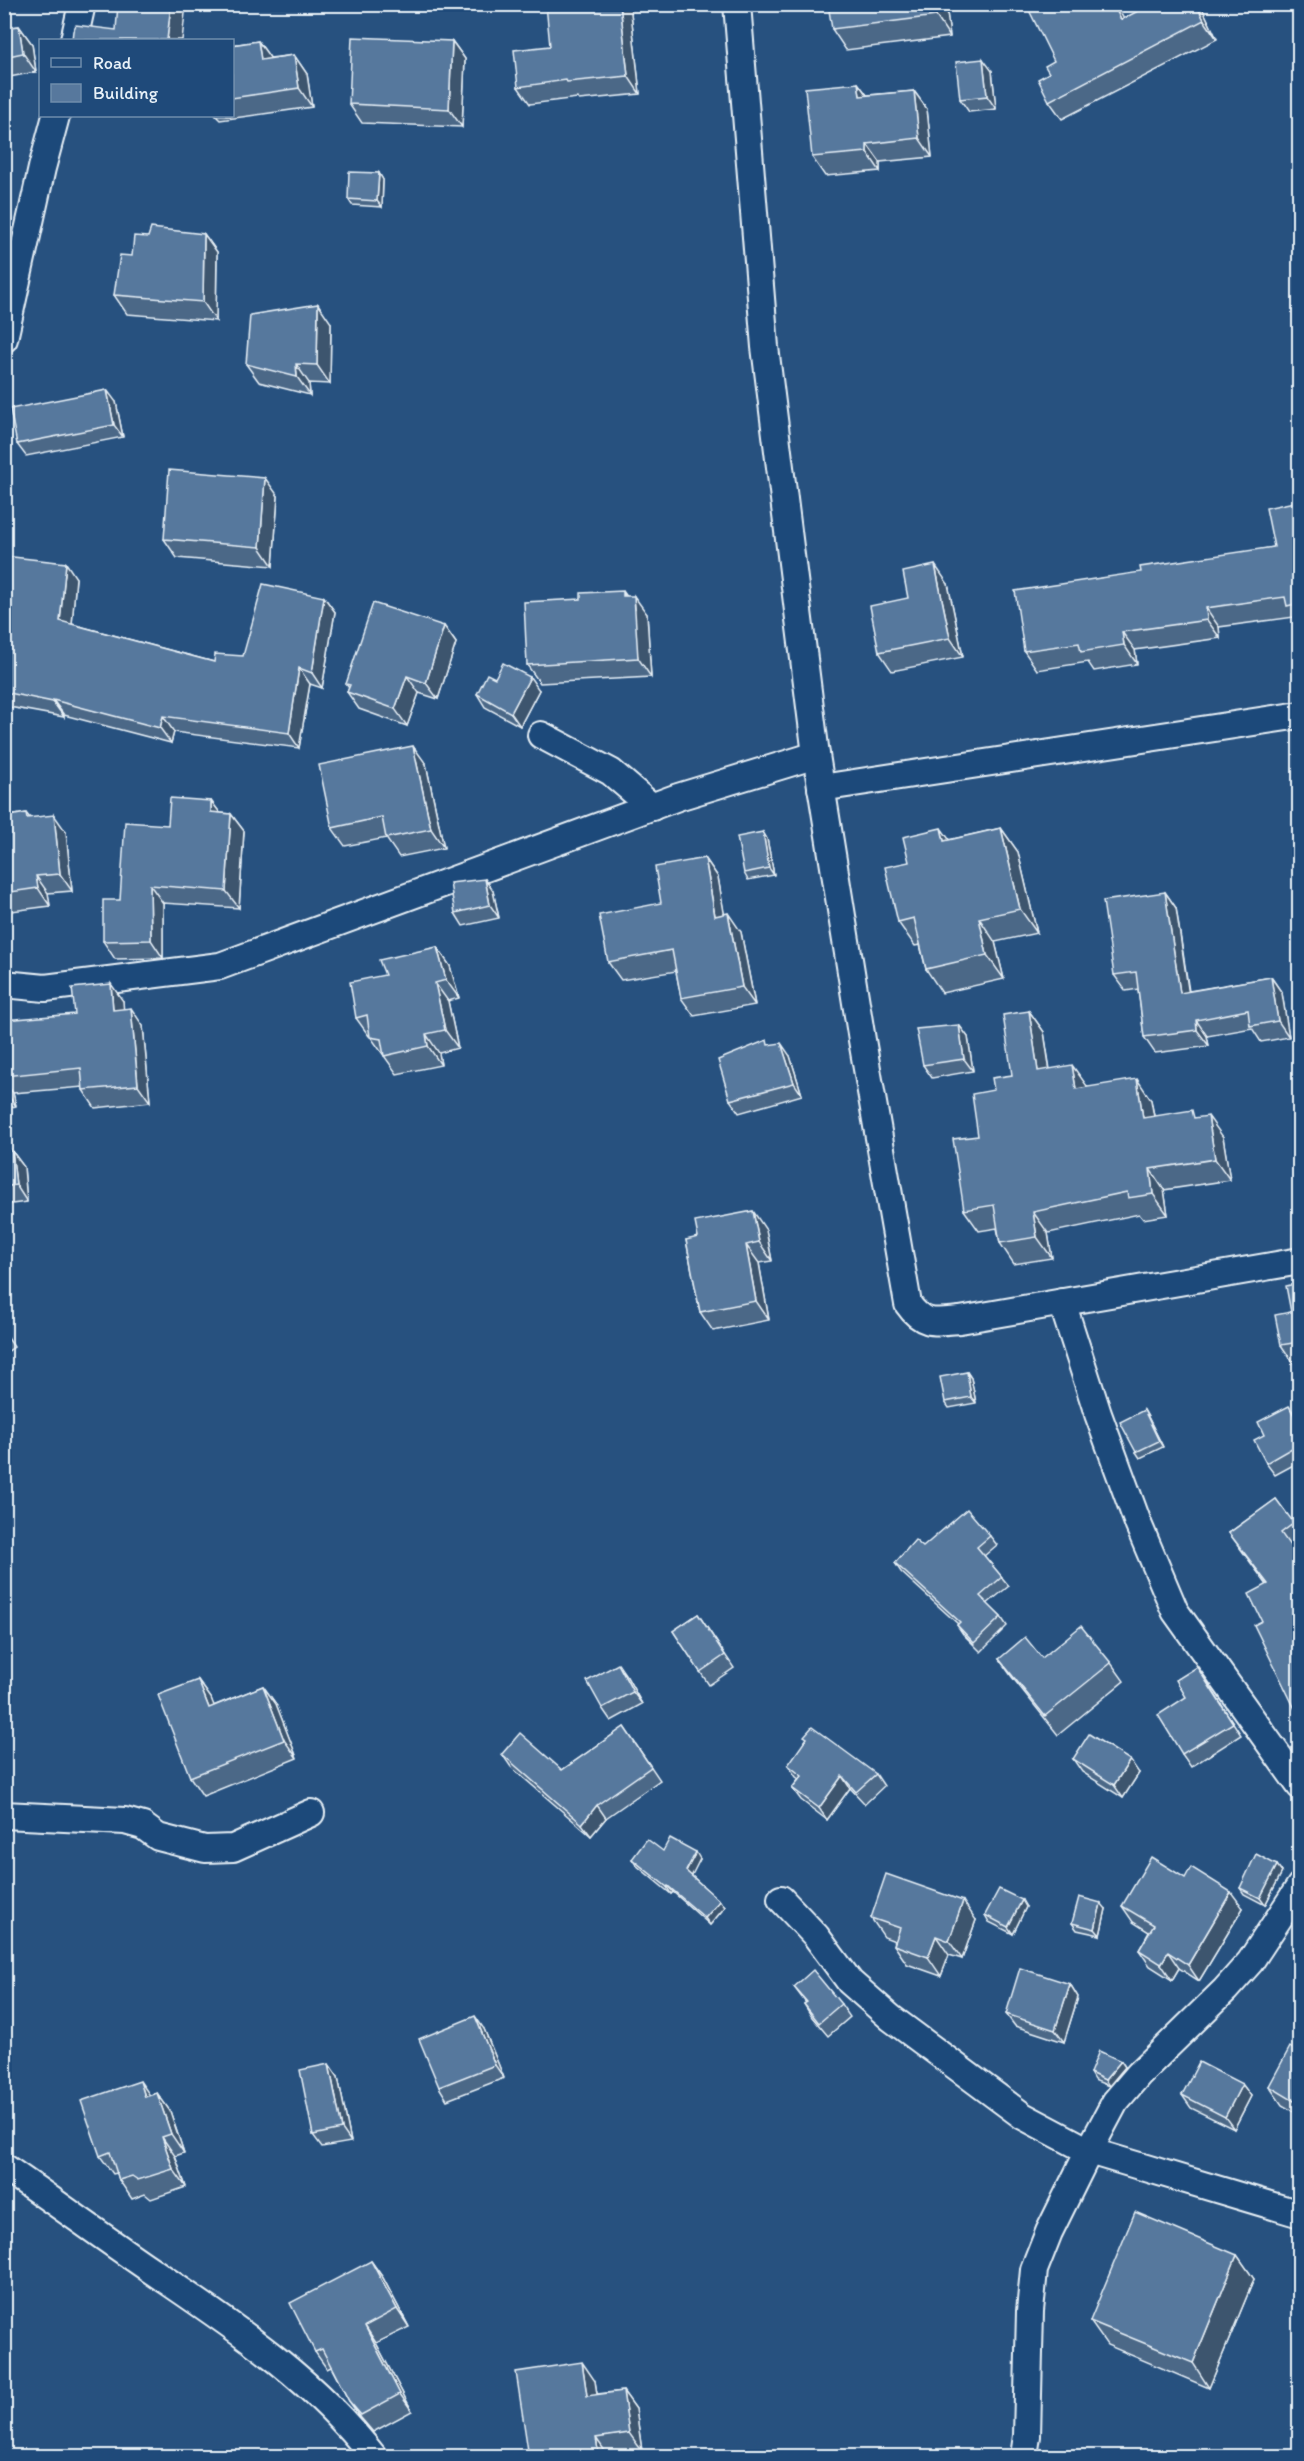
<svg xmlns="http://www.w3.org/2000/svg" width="1304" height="2461" font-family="Itim,sans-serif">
	<rect width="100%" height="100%" fill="#27517f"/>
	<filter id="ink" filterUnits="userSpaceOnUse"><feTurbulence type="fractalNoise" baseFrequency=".0167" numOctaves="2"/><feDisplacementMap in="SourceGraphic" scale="12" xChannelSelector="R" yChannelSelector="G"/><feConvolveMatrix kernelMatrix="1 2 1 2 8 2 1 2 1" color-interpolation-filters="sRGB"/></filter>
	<g filter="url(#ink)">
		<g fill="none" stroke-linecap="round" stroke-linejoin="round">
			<!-- minor casing -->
			<g stroke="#e8f1f8" stroke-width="30">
				<g id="minor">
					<path d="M 737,4 L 765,347 L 816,755 L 862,1040 L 908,1304 C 923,1326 936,1322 960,1320 L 1300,1261"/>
					<polyline points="74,40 82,4"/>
					<polyline points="4,339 42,168 56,116"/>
					<polyline points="541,735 611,772 652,807"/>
					<polyline points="821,788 1300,715"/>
					<polyline points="4,984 45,988 220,966 678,797 816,755"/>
					<polyline points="1062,1302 1098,1414 1139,1526 1175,1611 1300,1786"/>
					<polyline points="4,1815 125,1821 143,1826 158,1837 205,1849 233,1848 311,1813"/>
					<polyline points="1300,1886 1250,1962 1225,1990 1139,2074 1115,2102 1089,2151 1300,2214"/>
					<polyline points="781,1899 816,1936 850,1982 891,2018 1023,2116 1089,2151 1049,2232 1034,2270 1030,2311 1027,2436 1024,2456"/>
					<path d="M 4,2167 C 54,2201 101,2236 151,2270 C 233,2326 312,2377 373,2456"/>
				</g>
			</g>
			<!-- minor -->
			<use href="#minor" stroke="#1f4a7a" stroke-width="26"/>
		</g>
		<!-- wall -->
		<g fill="#4b6787" stroke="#e8f1f8" stroke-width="1.5">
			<polygon points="550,4 630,4 640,94 579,100 577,98 530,104 518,87 550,46"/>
			<polygon points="946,4 950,37 846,50 832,29"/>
			<polygon points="1151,4 1200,4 1217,39 1062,119 1049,101 1049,73 1054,61 1124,19"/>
			<polygon points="19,26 32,44 36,72 4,78 4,28"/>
			<polygon points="258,41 270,58 294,55 307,74 312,107 220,120 216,116 232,116 232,45"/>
			<polygon points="452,41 465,59 462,127 362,123 349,104"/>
			<polygon points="992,71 996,109 969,112 960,99"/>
			<polygon points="858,83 867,95 914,91 927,109 932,157 880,162 880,171 825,176 812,157"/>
			<polygon points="379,173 383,180 382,207 352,205 348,199"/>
			<polygon points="204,234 217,252 216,321 127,314 114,295 132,256 148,237"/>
			<polygon points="331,323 330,384 309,383 310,395 259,382 246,364"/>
			<polygon points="116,402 123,437 26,456 17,444"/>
			<polygon points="278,496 273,566 177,558 164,539"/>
			<polygon points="1299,501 1299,624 1294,617 1219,627 1220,638 1135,650 1137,664 1094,671 1088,662 1037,670 1024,651 1141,572 1274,547"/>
			<polygon points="4,556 76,578 72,624 214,662 243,656 324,597 335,612 322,688 310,684 299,748 174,732 171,743 64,715 64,717 4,706"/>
			<polygon points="948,584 963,657 892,671 879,652 908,598"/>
			<polygon points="626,596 647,614 651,677 540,683 527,665"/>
			<polygon points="444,626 456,643 438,699 419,693 407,726 359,709 347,692 349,688 346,684"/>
			<polygon points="495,678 539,690 520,726 485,707 477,694"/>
			<polygon points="426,764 444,848 399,857 386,838 345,846 332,828"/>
			<polygon points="211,801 220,813 231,814 244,831 239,908 163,903 163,958 115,959 103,941 120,900 168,825"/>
			<polygon points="26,813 30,818 66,832 72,891 48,893 50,906 4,912 4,817"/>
			<polygon points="1001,828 1018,852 1037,933 995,942 1004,979 942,993 926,969 920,945 915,946 898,922 909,862 949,840"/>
			<polygon points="763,832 767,839 774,875 748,880 744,873"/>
			<polygon points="705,858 718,877 724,914 741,932 755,1005 694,1016 681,998 676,971 621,980 608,962 661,903"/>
			<polygon points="485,879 493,891 499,918 463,926 455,913"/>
			<polygon points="1165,892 1176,908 1189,991 1271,977 1282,993 1289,1037 1261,1042 1252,1028 1207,1036 1209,1046 1155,1053 1144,1037 1138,989 1126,991 1114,975"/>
			<polygon points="437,947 450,966 459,998 448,1001 458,1048 439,1053 441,1065 397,1074 370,1036 369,1036 356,1018 385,975"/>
			<polygon points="123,1001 123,1009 143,1026 150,1102 95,1108 83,1090 83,1087 13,1093 16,1106 4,1109 4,1047 75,1014"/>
			<polygon points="1029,1011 1044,1032 1050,1069 1087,1087 1151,1100 1154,1116 1197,1118 1223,1137 1230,1180 1164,1190 1168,1215 1143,1219 1139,1214 1048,1233 1052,1258 1014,1264 1000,1243 997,1228 979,1231 964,1210 978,1136 994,1090 1012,1075"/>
			<polygon points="959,1025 968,1037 973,1071 932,1078 923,1065"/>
			<polygon points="790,1056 802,1095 739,1113 730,1100"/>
			<polygon points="4,1151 12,1151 24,1167 27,1202 4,1205"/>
			<polygon points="766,1230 772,1261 759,1263 769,1320 713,1331 700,1312 686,1240"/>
			<polygon points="1299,1283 1299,1363 1294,1364 1281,1345"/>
			<polygon points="4,1332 14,1347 4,1354"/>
			<polygon points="967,1372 971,1378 976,1403 949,1408 945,1402"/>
			<polygon points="1144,1410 1148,1417 1163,1447 1140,1458 1136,1452"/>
			<polygon points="1299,1421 1299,1462 1275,1475 1266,1463"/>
			<polygon points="1276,1499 1299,1531 1299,1546 1293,1550 1299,1560 1299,1718 1298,1715 1262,1621 1267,1585 1229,1533"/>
			<polygon points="990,1536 997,1545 984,1556 1009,1586 987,1604 1001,1617 1007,1626 981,1652 963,1634 957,1625 958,1624 901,1572 895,1563 923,1547"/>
			<polygon points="698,1614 734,1668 709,1685 673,1631"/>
			<polygon points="1042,1658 1111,1663 1124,1681 1058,1735 1012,1677 999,1659"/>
			<polygon points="627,1677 642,1704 611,1721 602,1708"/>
			<polygon points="1205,1679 1241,1735 1191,1767 1182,1754 1186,1697"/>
			<polygon points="198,1680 211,1698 213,1706 263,1686 276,1704 297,1758 203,1796 190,1777"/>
			<polygon points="624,1727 660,1780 606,1818 591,1836 511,1767 502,1754 562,1770"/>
			<polygon points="1073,1759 1139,1773 1123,1798 1082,1772"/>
			<polygon points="788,1765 876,1774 884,1786 865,1804 850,1788 827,1820 801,1800 792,1788 799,1779 796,1777"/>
			<polygon points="663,1851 700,1859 691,1875 725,1907 710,1925 673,1892 671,1894 636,1865 632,1859"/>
			<polygon points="1277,1865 1282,1872 1265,1905 1244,1894 1240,1888"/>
			<polygon points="1185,1878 1243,1908 1199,1981 1179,1968 1172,1980 1150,1966 1139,1950 1149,1932 1133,1922 1122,1906"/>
			<polygon points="1026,1907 1013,1934 989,1922 985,1915"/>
			<polygon points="1106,1909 1100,1935 1077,1930 1072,1923"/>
			<polygon points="871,1918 976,1920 962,1959 949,1955 941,1976 907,1964 894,1945 895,1941 884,1937"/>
			<polygon points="1070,1984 1078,1997 1064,2042 1015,2026 1006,2014"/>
			<polygon points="794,1987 841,2004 850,2017 828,2036 812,2017 804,2004 806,2003"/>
			<polygon points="484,2029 504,2078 447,2100 439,2087"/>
			<polygon points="1299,2053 1299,2115 1282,2105 1269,2086"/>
			<polygon points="1121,2061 1125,2067 1109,2086 1094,2080 1090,2073"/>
			<polygon points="338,2077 351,2142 322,2147 313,2135"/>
			<polygon points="1242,2084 1251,2096 1234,2129 1191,2108 1182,2095"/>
			<polygon points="157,2093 170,2111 184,2153 175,2156 186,2187 151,2199 145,2194 132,2199 119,2180 117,2173 113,2174 100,2156 150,2095"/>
			<polygon points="1237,2255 1254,2279 1209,2388 1107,2345 1090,2321"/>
			<polygon points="371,2261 383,2278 409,2327 376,2343 412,2411 373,2432 361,2418 349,2401 331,2367 327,2369 315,2352"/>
			<polygon points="595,2381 597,2394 623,2391 636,2409 642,2451 609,2456 529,2457"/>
		</g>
		<!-- shaded-wall -->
		<g fill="#3d546e" stroke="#e8f1f8" stroke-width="1.5">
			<polygon points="171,4 186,4 182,40 167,40"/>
			<polygon points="620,4 630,4 640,94 628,76"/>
			<polygon points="935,4 946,4 950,37 936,16"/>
			<polygon points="1113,4 1116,4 1134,39 1121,20"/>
			<polygon points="1196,4 1200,4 1217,39 1204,20"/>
			<polygon points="19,26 32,44 36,72 23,53"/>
			<polygon points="258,41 271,59 261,60"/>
			<polygon points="452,41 465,59 462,127 449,109"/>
			<polygon points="294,55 307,74 312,107 299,88"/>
			<polygon points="983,59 992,71 996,109 987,96"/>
			<polygon points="858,83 871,101 860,96"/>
			<polygon points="914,91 927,109 932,157 919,138"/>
			<polygon points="867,144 880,162 880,171 867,152"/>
			<polygon points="379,173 383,180 382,207 377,201"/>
			<polygon points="204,234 217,252 216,321 203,302"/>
			<polygon points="318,304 331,323 330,384 317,365"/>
			<polygon points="296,364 309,383 310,395 297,377"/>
			<polygon points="107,390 116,402 123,437 114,425"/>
			<polygon points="265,478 278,496 273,566 260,547"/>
			<polygon points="66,563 76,578 71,636 60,621"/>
			<polygon points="935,565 948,584 963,657 950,638"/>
			<polygon points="623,591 635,608 634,596 647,614 651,677 638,658"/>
			<polygon points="324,597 335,612 322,688 312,673"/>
			<polygon points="1206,608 1219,627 1220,638 1207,620"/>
			<polygon points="444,626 456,643 438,699 426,683"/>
			<polygon points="1122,632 1135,650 1137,664 1124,645"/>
			<polygon points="299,668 310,684 299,748 289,733"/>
			<polygon points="407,676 419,693 407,726 395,709"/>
			<polygon points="530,677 539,690 520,726 511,713"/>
			<polygon points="53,700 64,715 64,717 53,702"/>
			<polygon points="163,716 174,732 171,743 160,728"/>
			<polygon points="413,746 426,764 444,848 431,829"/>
			<polygon points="211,801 224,818 211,812"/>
			<polygon points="231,814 244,831 239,908 226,891"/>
			<polygon points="54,815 66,832 72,891 60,874"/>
			<polygon points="941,828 958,852 944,841"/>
			<polygon points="1001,828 1018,852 1037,933 1020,909"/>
			<polygon points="763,832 767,839 774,875 769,868"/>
			<polygon points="705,858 718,877 728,935 715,916"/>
			<polygon points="36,876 48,893 50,906 38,888"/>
			<polygon points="485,879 493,891 499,918 490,905"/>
			<polygon points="150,885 163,903 163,958 151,940"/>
			<polygon points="1165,892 1176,908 1191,1009 1180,993"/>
			<polygon points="728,913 741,932 755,1005 742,987"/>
			<polygon points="979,918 995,942 1004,979 987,955"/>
			<polygon points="437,947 450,966 459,998 446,980"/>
			<polygon points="1271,977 1282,993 1289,1037 1278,1021"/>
			<polygon points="435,983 448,1001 458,1048 445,1030"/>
			<polygon points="111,984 123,1001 125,1027 113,1010"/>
			<polygon points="131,1008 143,1026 150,1102 138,1085"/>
			<polygon points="1029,1011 1044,1032 1053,1092 1038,1071"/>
			<polygon points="1196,1020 1207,1036 1209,1046 1197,1030"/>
			<polygon points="959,1025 968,1037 973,1071 964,1059"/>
			<polygon points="426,1034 439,1053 441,1065 428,1046"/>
			<polygon points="781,1043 790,1056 802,1095 794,1083"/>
			<polygon points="1072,1065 1087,1086 1091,1109 1076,1089"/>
			<polygon points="1137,1079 1151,1100 1158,1139 1143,1118"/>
			<polygon points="4,1081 13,1093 16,1106 4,1090"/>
			<polygon points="1208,1116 1223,1137 1230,1180 1215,1159"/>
			<polygon points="12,1151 24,1167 27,1202 16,1185"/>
			<polygon points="1150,1169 1164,1190 1168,1215 1153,1194"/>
			<polygon points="753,1211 766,1230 772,1261 759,1242"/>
			<polygon points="1033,1212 1048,1233 1052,1258 1037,1237"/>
			<polygon points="746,1245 759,1263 769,1320 756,1301"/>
			<polygon points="967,1372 971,1378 976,1403 971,1397"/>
			<polygon points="1289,1406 1298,1419 1299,1421 1299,1425"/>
			<polygon points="1144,1410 1148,1417 1163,1447 1159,1441"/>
			<polygon points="618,1664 627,1677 642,1704 633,1692"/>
			<polygon points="198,1680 211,1698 222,1726 209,1708"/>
			<polygon points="263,1686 276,1704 297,1758 284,1740"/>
			<polygon points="1130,1760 1139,1773 1123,1798 1114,1785"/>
			<polygon points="842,1776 850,1788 827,1820 819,1808"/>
			<polygon points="597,1805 606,1818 591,1836 582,1824"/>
			<polygon points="696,1852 700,1859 691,1877 686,1871"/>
			<polygon points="1277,1865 1282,1872 1265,1905 1260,1898"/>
			<polygon points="668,1886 673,1892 671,1894 667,1887"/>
			<polygon points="1231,1892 1243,1908 1199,1981 1188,1965"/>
			<polygon points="1022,1900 1026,1907 1013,1934 1008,1927"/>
			<polygon points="720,1901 725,1907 710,1925 705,1918"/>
			<polygon points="963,1901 976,1920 962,1959 949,1941"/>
			<polygon points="1101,1903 1106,1909 1100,1935 1095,1929"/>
			<polygon points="936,1936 949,1955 941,1976 928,1957"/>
			<polygon points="1168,1952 1179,1968 1172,1980 1161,1964"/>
			<polygon points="1070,1984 1078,1997 1064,2042 1055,2030"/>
			<polygon points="475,2016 484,2029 504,2078 495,2065"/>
			<polygon points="1121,2061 1125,2067 1109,2086 1105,2080"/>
			<polygon points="329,2064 338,2077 351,2142 342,2129"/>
			<polygon points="140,2081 153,2100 145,2097"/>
			<polygon points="1242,2084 1251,2096 1234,2129 1225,2117"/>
			<polygon points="157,2093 170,2111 184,2153 171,2134"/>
			<polygon points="162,2137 175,2156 186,2187 173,2169"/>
			<polygon points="1237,2255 1254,2279 1209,2388 1193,2363"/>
			<polygon points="371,2261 383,2278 409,2327 397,2309"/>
			<polygon points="365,2326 376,2343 412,2411 400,2394"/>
			<polygon points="582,2362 595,2381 600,2414 587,2396"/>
			<polygon points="623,2391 636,2409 642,2451 629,2433"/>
			<polygon points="596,2438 609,2457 599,2457"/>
		</g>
		<!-- building -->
		<g fill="#57789d" stroke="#e8f1f8" stroke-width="1.5">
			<polygon points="118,4 171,4 167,40 72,40 73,31 76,25 116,30"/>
			<polygon points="550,4 620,4 628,76 567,82 566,80 518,87 514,50 550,46 546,5"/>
			<polygon points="828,4 935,4 936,16 832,29"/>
			<polygon points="1026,4 1113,4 1121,20 1151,4 1196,4 1204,20 1049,101 1038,79 1049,73 1045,66 1054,61"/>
			<polygon points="19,26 23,53 4,57 4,28"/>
			<polygon points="352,37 452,41 449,109 349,104"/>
			<polygon points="258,41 261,60 294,55 299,88 232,98 232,45"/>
			<polygon points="983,59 987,96 960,99 956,62"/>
			<polygon points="858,83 860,96 914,91 919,138 867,144 867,152 812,157 805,88"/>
			<polygon points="349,172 379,173 377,201 348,199"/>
			<polygon points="151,228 204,234 203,302 114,295 120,255 132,256 134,236 148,237"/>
			<polygon points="318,304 317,365 296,364 297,377 246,364 250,315"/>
			<polygon points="107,390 114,425 17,444 10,409"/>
			<polygon points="169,470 265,478 260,547 164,539"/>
			<polygon points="1299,501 1299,603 1287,606 1285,597 1206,608 1207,620 1122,632 1124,645 1081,652 1079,643 1024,651 1015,591 1141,572 1140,567 1274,547 1266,508"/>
			<polygon points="4,556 66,563 60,621 214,662 215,654 243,656 263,584 324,597 312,673 299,668 289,733 163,716 160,728 53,700 53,702 4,692"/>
			<polygon points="935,565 950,638 879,652 870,606 908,598 903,572"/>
			<polygon points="623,591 623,596 634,596 638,658 527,665 524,602 581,599 581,593"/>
			<polygon points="373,603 444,626 426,683 407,676 395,709 347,692 350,685 346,684"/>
			<polygon points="503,663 530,677 511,713 477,694 487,674 495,678"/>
			<polygon points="413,746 431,829 386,838 382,817 332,828 319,765"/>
			<polygon points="170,798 211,801 211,812 231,814 226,891 150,885 151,940 103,941 103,900 120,900 125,822 168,825"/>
			<polygon points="26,813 27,818 54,815 60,874 36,876 38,888 4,893 4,817"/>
			<polygon points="941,828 944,841 1001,828 1020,909 979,918 987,955 926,969 914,918 898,922 885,867 909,862 903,837"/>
			<polygon points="763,832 769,868 744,873 737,837"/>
			<polygon points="705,858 715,916 728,913 742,987 681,998 672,950 608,962 599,915 661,903 655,867"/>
			<polygon points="485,879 490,905 455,913 450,883"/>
			<polygon points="1165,892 1180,993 1271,977 1278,1021 1250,1026 1248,1010 1196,1020 1197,1030 1144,1037 1136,972 1114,975 1103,901"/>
			<polygon points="437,947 446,980 435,983 445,1030 426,1034 428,1046 384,1056 381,1039 370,1037 367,1015 356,1018 350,982 385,975 379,960"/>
			<polygon points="111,984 113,1010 131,1008 138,1085 83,1090 81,1068 4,1076 4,1047 7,1046 4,1020 75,1014 72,988"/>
			<polygon points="1029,1011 1038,1071 1072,1065 1076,1089 1137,1079 1143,1118 1192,1110 1194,1118 1208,1116 1215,1159 1150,1169 1153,1194 1128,1198 1127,1192 1033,1212 1037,1237 1000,1243 994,1205 964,1210 953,1139 978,1136 972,1094 994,1090 992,1078 1012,1075 1003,1015"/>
			<polygon points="959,1025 964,1059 923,1065 916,1029"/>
			<polygon points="767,1040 768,1045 781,1043 794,1083 730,1100 718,1060"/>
			<polygon points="4,1151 12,1151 16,1185 4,1187"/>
			<polygon points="753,1211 759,1242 746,1245 756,1301 700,1312 686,1240 698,1237 695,1222"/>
			<polygon points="1299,1283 1299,1342 1281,1345 1275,1315 1291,1312 1286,1286"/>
			<polygon points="967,1372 971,1397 945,1402 940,1377"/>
			<polygon points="1289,1406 1299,1425 1299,1444 1266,1463 1254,1440 1264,1435 1258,1422"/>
			<polygon points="1144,1410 1159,1441 1136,1452 1120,1422"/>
			<polygon points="1276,1499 1294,1523 1281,1533 1296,1554 1299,1562 1299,1714 1298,1715 1254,1625 1262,1621 1249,1594 1268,1584 1229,1533"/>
			<polygon points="967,1509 990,1536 977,1547 1002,1577 980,1596 1001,1617 974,1643 957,1625 960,1622 895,1563 915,1540 923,1547"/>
			<polygon points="698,1614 725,1655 700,1672 673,1631"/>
			<polygon points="1081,1626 1111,1663 1045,1716 999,1659 1025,1637 1042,1658"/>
			<polygon points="618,1664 633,1692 602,1708 587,1681"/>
			<polygon points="1197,1667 1233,1723 1182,1754 1158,1715 1186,1697 1176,1680"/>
			<polygon points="198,1680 209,1708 263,1686 284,1740 190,1777 158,1695"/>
			<polygon points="624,1727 651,1767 597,1805 582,1824 502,1754 520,1733 562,1770"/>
			<polygon points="812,1727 876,1774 856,1792 842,1776 819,1808 792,1788 802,1776 788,1765 807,1738 804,1736"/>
			<polygon points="1089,1734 1130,1760 1114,1785 1073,1759"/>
			<polygon points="670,1838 696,1852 686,1871 720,1901 705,1918 668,1886 667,1887 632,1859 647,1839 663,1851"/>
			<polygon points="1256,1854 1277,1865 1260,1898 1240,1888"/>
			<polygon points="1151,1857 1185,1878 1191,1867 1231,1892 1188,1965 1168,1952 1161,1964 1139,1950 1154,1925 1122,1906"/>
			<polygon points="886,1874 963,1901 949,1941 936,1936 928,1957 894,1945 900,1928 871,1918"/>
			<polygon points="999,1889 1022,1900 1008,1927 985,1915"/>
			<polygon points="1079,1897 1101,1903 1095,1929 1072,1923"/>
			<polygon points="1299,1916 1299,1924 1296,1920"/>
			<polygon points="1020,1968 1070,1984 1055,2030 1006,2014"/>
			<polygon points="813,1970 841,2004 819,2023 804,2004 807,2002 794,1987"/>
			<polygon points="475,2016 495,2065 439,2087 419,2039"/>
			<polygon points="1290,2047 1299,2053 1299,2104 1269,2086"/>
			<polygon points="1099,2051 1121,2061 1105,2080 1090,2073"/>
			<polygon points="1199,2062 1242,2084 1225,2117 1182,2095"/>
			<polygon points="329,2064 342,2129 313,2135 300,2070"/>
			<polygon points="140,2081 145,2097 157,2093 171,2134 162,2137 173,2169 138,2180 132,2176 119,2180 110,2152 100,2156 81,2101"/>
			<polygon points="1135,2212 1237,2255 1193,2363 1090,2321"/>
			<polygon points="371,2261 397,2309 365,2326 400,2394 361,2415 349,2401 322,2349 315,2352 290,2303"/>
			<polygon points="582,2362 587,2396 623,2391 629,2433 596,2438 599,2457 529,2457 516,2372"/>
		</g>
	</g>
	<!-- margin -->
	<rect width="1304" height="2461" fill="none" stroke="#1f4a7a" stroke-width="24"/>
	<rect x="12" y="12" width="1280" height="2437" fill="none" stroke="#e8f1f8" stroke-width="2" filter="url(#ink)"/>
	<!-- legend -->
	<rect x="39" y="39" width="195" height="78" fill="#1f4a7a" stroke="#6f8dac" stroke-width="1.5"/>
	<rect x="51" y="58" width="30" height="9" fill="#1f4a7a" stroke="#6f8dac" stroke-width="1.5"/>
	<text x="93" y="69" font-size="18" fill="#e8f1f8">Road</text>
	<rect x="51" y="84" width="30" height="18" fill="#57789d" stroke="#6f8dac" stroke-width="1.5"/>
	<text x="93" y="99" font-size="18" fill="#e8f1f8">Building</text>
</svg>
